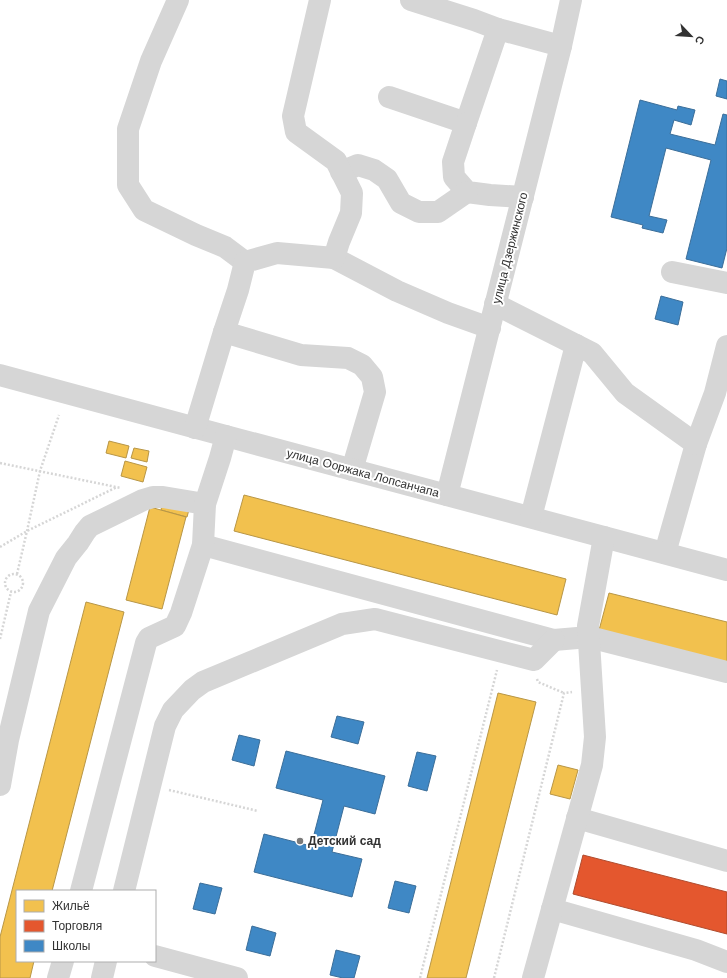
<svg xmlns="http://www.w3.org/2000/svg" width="727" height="978" font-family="'Work Sans',sans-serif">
	<rect width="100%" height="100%" fill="#fff"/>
	<!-- homes -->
	<g fill="#f2c14e" stroke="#b89646">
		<polygon points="109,441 129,446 126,458 106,453"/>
		<polygon points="134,448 149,451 147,462 131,458"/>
		<polygon points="125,461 147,467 143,482 121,476"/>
		<polygon points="244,495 566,579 557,615 234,531"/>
		<polygon points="163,499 190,506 187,517 161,510"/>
		<polygon points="150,507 186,517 162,609 126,600"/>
		<polygon points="609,593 727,622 727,666 598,634"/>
		<polygon points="86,602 124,612 52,891 17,891 17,961 34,961 30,978 0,978 0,937"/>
		<polygon points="498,693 536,702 466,978 427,978"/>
		<polygon points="558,765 578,770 570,799 550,794"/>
	</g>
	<!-- shops -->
	<polygon fill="#e4572e" stroke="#af4c2f" points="583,855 727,892 727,934 573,894"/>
	<!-- schools -->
	<g fill="#3f88c5" stroke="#3b6e99">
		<polygon points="720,79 727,81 727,99 716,96"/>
		<polygon points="640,100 677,110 678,106 695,110 691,125 674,120 670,134 715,145 723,114 727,115 727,248 722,268 686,259 711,160 666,148 649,216 667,220 663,233 642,228 643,225 611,217"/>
		<polygon points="661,296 683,302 678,325 655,319"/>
		<polygon points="337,716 364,722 358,744 331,737"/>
		<polygon points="239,735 260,740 254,766 232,760"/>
		<polygon points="286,751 385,776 375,814 344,806 332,852 362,859 352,897 254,872 264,834 311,846 323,800 276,788"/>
		<polygon points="417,752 436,756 427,791 408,786"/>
		<polygon points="395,881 416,886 409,913 388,908"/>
		<polygon points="200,883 222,888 215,914 193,909"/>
		<polygon points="252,926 276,933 270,956 246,950"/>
		<polygon points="336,950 360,956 354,978 343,978 330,975"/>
	</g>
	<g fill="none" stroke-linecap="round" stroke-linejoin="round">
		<!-- path -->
		<g stroke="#d6d6d6" stroke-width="2.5" stroke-dasharray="2 2" stroke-linecap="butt">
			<polyline points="0,463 121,488"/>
			<polyline points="0,547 27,531 117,487"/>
			<circle cx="14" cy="583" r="9"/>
			<polyline points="17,574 27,531 40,471 59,415"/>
			<polyline points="0,639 11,592"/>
			<polyline points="537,679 538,682 564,693"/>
			<polyline points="169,790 258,811"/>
			<polyline points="420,978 497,670"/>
			<polyline points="494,978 564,693 572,692"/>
		</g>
		<!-- minor -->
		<g stroke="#d6d6d6" stroke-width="22">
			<polyline points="178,0 151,61 128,129 128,185 144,210 196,235 225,247 245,262"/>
			<polyline points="411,0 474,20 498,29 561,46"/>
			<polyline points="389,97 466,123 498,29"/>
			<polyline points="466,123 453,162 454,177 467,192 490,195 523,197"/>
			<polyline points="341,172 358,165 374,170 387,179 401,203 419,212 438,212 467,192"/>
			<polyline points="334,258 397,291 448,313 490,328"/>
			<polyline points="672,272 727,283"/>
			<polyline points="495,304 592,353 625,393 696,444 665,553"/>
			<polyline points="224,332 301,355 348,358 362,365 372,377 375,392 352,470"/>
			<polyline points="0,375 226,436 727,570"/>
			<polyline points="195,428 224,332 238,290 245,262 277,253 334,258 339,242 351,213 352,193 336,161 296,132 293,116 320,0"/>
			<polyline points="696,444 715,393 727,346"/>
			<polyline points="447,495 561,46 571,0"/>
			<polyline points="531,517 576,345"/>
			<polyline points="203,545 554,640 589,637 727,672"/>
			<polyline points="0,785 8,740 39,611 66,558 78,543 85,532 90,526 143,500 153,497 163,497 205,504"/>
			<polyline points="577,818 727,861"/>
			<polyline points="81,891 146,643 149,638 175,626 181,613 203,545 205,504 220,458 226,436"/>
			<polyline points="124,891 165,726 173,710 192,690 203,682 342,624 375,619 534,660 554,640"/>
			<polyline points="552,909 696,950 727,962"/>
			<polyline points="155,956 237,978"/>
			<polyline points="58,978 63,961"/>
			<polyline points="102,978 106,961"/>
			<polyline points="533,978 592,765 595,737 588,626 604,537"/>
		</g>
	</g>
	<!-- markers -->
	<circle fill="#7a7a7a" stroke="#fff" stroke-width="1.5" cx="300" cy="841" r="4"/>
	<g text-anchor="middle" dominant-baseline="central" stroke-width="4" stroke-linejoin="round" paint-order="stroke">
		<!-- street labels -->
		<g font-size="12" fill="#323232" stroke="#fff">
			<text transform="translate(510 248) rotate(-76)">улица Дзержинского</text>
			<text transform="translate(363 473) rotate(15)">улица Ооржака Лопсанчапа</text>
		</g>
		<!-- poi labels -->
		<g font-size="12" font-weight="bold" fill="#323232" stroke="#fff" text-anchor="start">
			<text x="308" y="841">Детский сад</text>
		</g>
	</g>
	<!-- legend -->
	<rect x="16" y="890" width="140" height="72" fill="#ffffff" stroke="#adadad"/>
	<rect x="24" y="900" width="20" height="12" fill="#f2c14e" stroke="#adadad"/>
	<text x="52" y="910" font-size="12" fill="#323232">Жильё</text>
	<rect x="24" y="920" width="20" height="12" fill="#e4572e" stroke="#adadad"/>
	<text x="52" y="930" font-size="12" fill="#323232">Торговля</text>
	<rect x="24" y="940" width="20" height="12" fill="#3f88c5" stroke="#adadad"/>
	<text x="52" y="950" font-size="12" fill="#323232">Школы</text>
	<!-- north arrow -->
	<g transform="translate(691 36) rotate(115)" stroke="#ffffff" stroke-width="3" paint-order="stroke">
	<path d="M0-3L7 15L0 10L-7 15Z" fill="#323232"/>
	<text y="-6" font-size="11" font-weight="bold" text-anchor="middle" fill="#323232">С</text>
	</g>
</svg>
